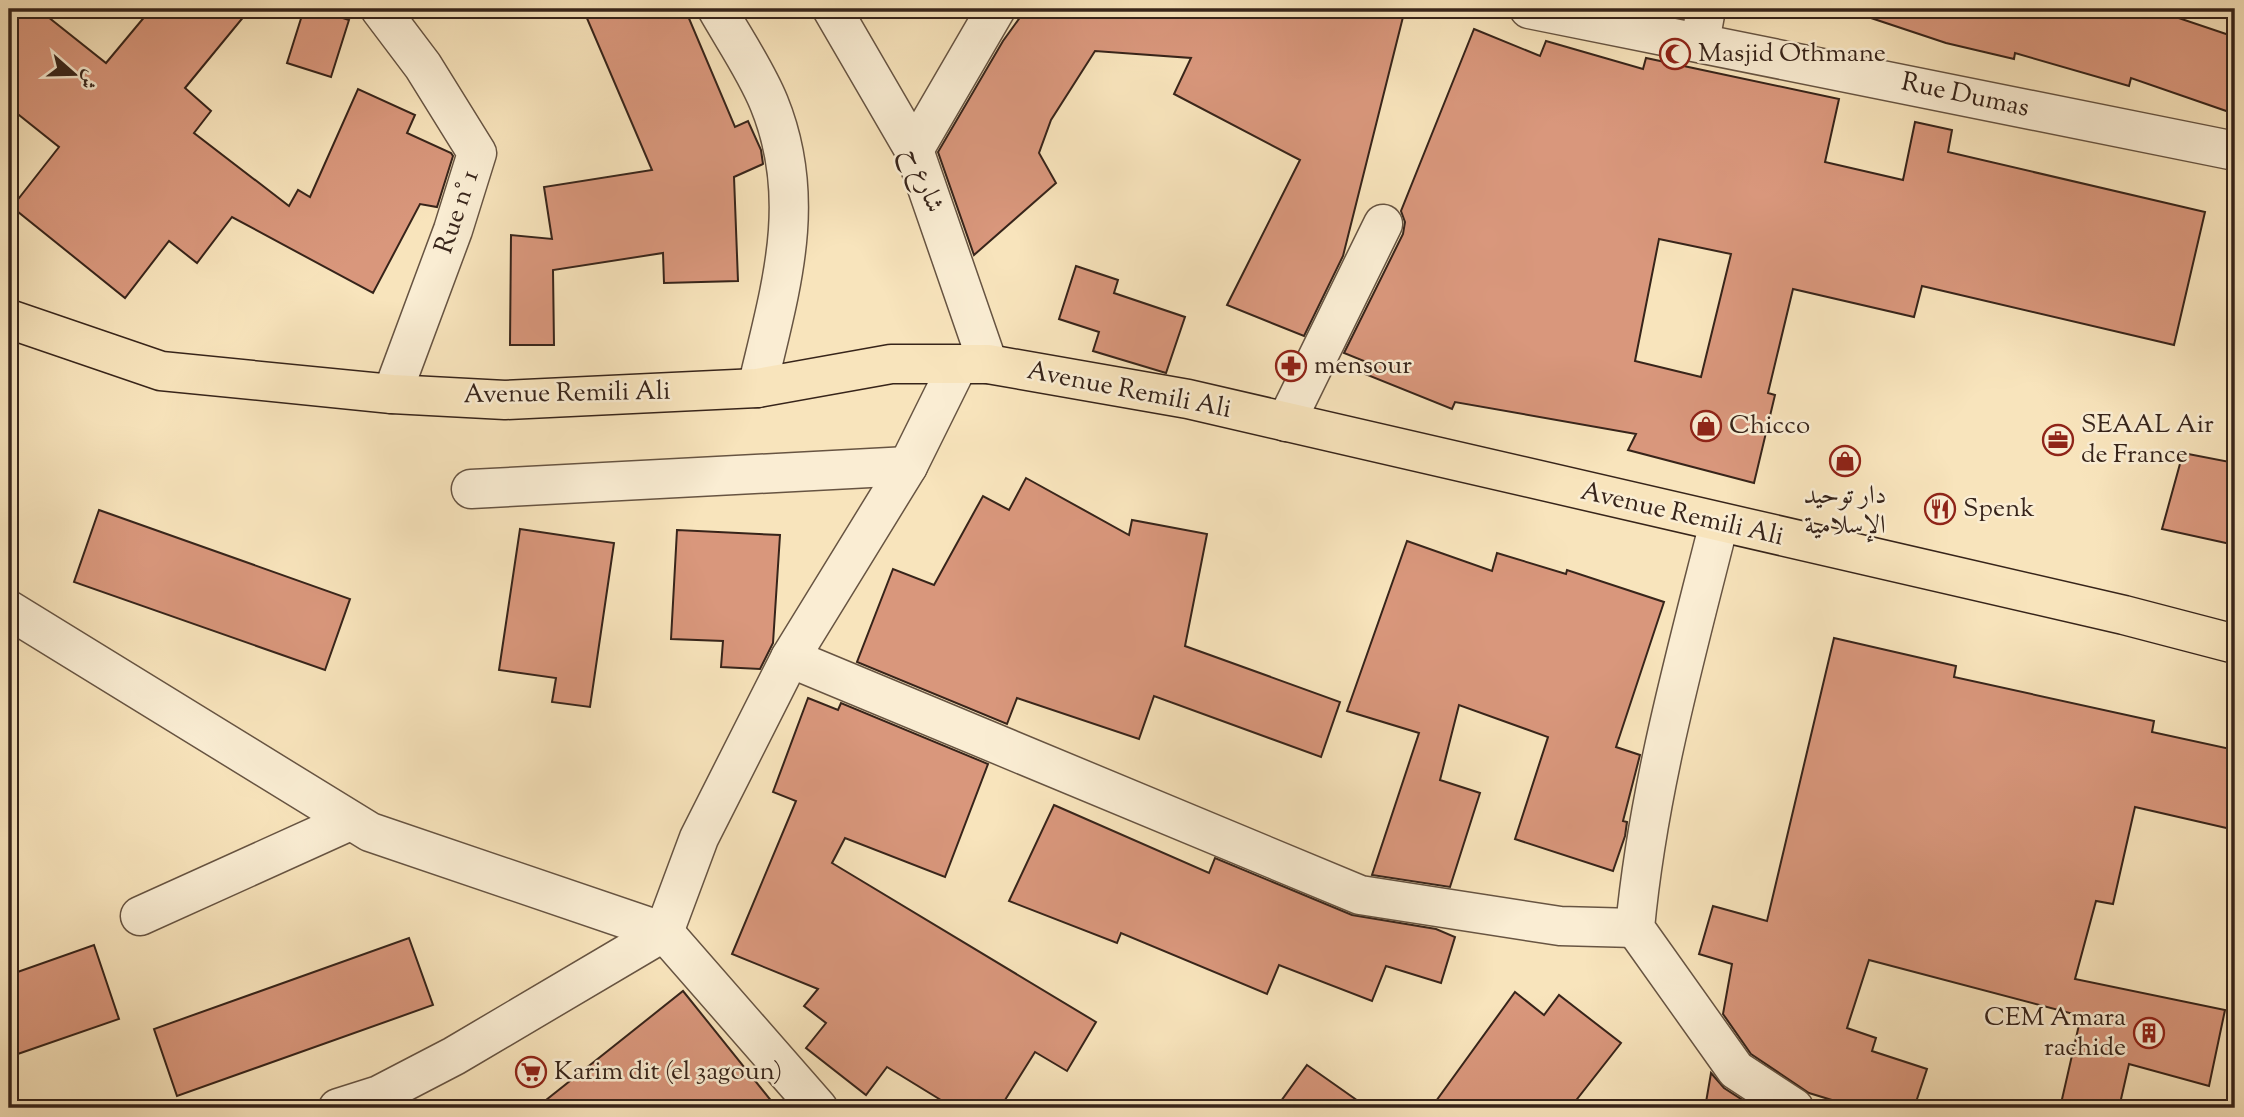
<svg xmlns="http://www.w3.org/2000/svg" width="2244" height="1117" font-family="'Sorts Mill Goudy',Amiri,serif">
	<rect width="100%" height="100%" fill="#f8e4bc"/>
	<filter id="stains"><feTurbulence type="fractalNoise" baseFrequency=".00286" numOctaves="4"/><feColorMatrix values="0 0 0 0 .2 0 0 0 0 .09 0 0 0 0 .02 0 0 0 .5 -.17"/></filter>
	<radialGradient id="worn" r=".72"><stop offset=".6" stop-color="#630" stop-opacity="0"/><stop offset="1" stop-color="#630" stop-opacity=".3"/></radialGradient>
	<!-- building -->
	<g fill="#d9977c" stroke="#37241a" stroke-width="2" fill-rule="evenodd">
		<polygon points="9,9 38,9 106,63 151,9 250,9 185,88 211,111 194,133 289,206 298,190 310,197 358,89 415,115 407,133 451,153 453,156 437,207 420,204 373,293 232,217 197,263 169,241 125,298 12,207 59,147 9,107"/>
		<polygon points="304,9 315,9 349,20 331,77 287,63"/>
		<polygon points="583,9 685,9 735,127 748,121 761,150 763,164 734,177 738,281 664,283 663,253 553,270 554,345 510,345 511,235 552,239 544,187 652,170"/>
		<polygon points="1026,9 1405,9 1343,256 1304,336 1227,305 1300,160 1174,94 1191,58 1095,51 1051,120 1039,153 1056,183 974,255 938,152 1003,41"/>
		<polygon points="1873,9 2152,9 2235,37 2235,114 2131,78 2129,86 2015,53 2014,59 1946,43 1871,18"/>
		<path d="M 1474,29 L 1540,56 L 1546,41 L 1643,69 L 1646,58 L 1839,99 L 1825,162 L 1903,180 L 1915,122 L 1952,130 L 1948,152 L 2205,212 L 2174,345 L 1922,286 L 1914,317 L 1793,289 L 1768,393 L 1775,395 L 1754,483 L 1628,450 L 1636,434 L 1455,402 L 1452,409 L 1365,374 L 1369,363 L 1344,353 L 1403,234 L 1405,222 L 1401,211 ZM 1659,239 L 1731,254 L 1701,377 L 1635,361 Z"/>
		<polygon points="1076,266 1118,280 1114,293 1185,317 1166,373 1093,351 1099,332 1059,319"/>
		<polygon points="2183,453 2235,463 2235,545 2162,529"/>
		<polygon points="1026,478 1129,535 1132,520 1207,534 1185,646 1340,702 1321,757 1154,696 1139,739 1017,698 1007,724 857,662 893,569 934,585 983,496 1009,510"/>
		<polygon points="99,510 350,599 325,670 74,582"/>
		<polygon points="520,529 614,543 590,707 552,702 556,678 499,670"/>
		<polygon points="677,530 780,535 773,643 760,669 721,667 723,641 671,639"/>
		<polygon points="1407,541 1492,571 1497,553 1566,574 1567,570 1664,602 1616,747 1640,755 1623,821 1627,822 1625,836 1613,871 1515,839 1548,737 1459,705 1440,780 1480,793 1450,887 1372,875 1419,733 1347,711"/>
		<polygon points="1834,638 1956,666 1954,677 2154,721 2152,732 2235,750 2235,830 2135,807 2113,904 2096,901 2075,979 2225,1010 2209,1086 2129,1064 2119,1108 2060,1108 2081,1016 1869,960 1847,1028 1876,1038 1872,1051 1927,1069 1914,1108 1858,1108 1809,1093 1751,1054 1723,1014 1732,964 1699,954 1713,906 1767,921"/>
		<polygon points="808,698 838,710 841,703 988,764 945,877 845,838 832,863 1096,1022 1067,1071 1035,1052 1000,1108 954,1108 887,1067 866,1095 806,1048 826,1023 804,1006 818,989 732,954 796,801 773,792"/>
		<polygon points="1054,805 1209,873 1215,858 1352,915 1436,929 1455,937 1441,983 1386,966 1372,1001 1279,965 1267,994 1121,933 1117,943 1009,901"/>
		<polygon points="409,938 433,1005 177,1096 154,1029"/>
		<polygon points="94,945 119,1019 9,1057 9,975"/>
		<polygon points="683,991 777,1108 536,1108"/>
		<polygon points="1515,992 1544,1015 1559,995 1621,1043 1570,1108 1431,1108"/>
		<polygon points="1307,1065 1368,1108 1276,1108"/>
		<polygon points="1711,1073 1724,1088 1744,1101 1741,1108 1705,1108"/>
	</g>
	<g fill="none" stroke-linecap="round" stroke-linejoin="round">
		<!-- minor casing -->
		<g stroke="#675442" stroke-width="41">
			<g id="minor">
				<polyline points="380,9 423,66 477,153 453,230 392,394"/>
				<path d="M 717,9 C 734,39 756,71 769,103 C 809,201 780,290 757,388"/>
				<polyline points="832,9 914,150 988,364"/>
				<polyline points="1529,9 2235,151"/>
				<polyline points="1700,42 1706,9"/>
				<polyline points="914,150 996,9"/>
				<polyline points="1286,422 1383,224"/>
				<polyline points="471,489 908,466"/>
				<path d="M 1719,523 C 1685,658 1648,790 1635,928 L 1736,1070 L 1794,1108"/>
				<polyline points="9,610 370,832 664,932 818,1108"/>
				<polyline points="790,658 1360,895 1560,926 1635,928"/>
				<polyline points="140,916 350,821"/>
			</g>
		</g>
		<!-- tertiary casing -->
		<g stroke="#675442" stroke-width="41">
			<polyline id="tertiary" points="338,1108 379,1095 454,1056 664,932 699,838 790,658 908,466 958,365"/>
		</g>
		<!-- primary casing -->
		<g stroke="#37241a" stroke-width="41">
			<polyline id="primary" points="9,319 161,371 392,394 505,400 757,388 891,364 988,364 1188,399 2124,615 2235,644"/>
		</g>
		<!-- minor -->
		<use href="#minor" stroke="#faedd3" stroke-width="38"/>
		<!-- tertiary -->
		<use href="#tertiary" stroke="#faedd3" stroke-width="38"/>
		<!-- primary -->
		<use href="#primary" stroke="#f8e4bc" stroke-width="38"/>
	</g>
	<!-- icons -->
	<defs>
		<g id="mosque-ring" transform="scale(1.575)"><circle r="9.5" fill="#faedd3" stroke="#8f2418" stroke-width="1.5"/><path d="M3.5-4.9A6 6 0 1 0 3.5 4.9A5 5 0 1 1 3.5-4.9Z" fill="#8f2418"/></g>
		<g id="pharmacy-ring" transform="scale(1.575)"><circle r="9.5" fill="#faedd3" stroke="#8f2418" stroke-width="1.5"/><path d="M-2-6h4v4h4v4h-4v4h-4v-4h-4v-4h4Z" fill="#8f2418"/></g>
		<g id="shop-ring" transform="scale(1.575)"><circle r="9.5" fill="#faedd3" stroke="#8f2418" stroke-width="1.5"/><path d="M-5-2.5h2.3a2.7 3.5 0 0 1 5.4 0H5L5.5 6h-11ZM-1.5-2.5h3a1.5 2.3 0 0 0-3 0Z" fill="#8f2418"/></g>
		<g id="office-ring" transform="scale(1.575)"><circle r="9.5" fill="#faedd3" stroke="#8f2418" stroke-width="1.5"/><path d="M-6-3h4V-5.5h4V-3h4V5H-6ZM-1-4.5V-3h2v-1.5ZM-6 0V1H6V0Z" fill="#8f2418"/></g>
		<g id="restaurant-ring" transform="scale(1.575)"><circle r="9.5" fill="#faedd3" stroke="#8f2418" stroke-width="1.5"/><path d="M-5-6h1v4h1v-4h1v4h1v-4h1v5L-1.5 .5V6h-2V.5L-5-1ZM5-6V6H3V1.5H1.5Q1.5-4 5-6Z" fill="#8f2418"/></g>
		<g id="building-ring" transform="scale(1.575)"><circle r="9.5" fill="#faedd3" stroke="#8f2418" stroke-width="1.5"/><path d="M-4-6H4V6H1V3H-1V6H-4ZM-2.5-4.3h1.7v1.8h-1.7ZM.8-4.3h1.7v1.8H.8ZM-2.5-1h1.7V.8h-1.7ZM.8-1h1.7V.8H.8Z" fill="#8f2418"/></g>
		<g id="supermarket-ring" transform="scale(1.575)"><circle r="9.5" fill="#faedd3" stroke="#8f2418" stroke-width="1.5"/><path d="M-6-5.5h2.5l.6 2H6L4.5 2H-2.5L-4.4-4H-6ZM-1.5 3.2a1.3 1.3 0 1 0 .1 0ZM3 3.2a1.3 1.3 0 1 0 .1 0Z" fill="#8f2418"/></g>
	</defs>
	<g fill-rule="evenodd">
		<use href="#mosque-ring" x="1675" y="54"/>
		<use href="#pharmacy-ring" x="1291" y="366"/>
		<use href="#shop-ring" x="1706" y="426"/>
		<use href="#office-ring" x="2058" y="440"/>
		<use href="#shop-ring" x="1845" y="461"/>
		<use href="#restaurant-ring" x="1940" y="509"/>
		<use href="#building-ring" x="2149" y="1033"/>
		<use href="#supermarket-ring" x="531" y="1072"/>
	</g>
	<g text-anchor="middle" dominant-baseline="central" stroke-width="5" stroke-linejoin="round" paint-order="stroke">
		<!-- poi labels -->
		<g font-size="26" fill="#37241a" stroke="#faedd3" text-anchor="start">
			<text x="1698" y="54">Masjid Othmane</text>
			<text x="1314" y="366">mensour</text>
			<text x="2081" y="425">SEAAL Air<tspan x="2081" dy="30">de France</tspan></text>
			<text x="1729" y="426">Chicco</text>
			<text x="1845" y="496" text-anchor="middle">دار توحيد<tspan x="1845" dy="30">الإسلامية</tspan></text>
			<text x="1963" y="509">Spenk</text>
			<text x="2126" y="1018" text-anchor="end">CEM Amara<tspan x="2126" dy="30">rachide</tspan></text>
			<text x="554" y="1072">Karim dit (el 3agoun)</text>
		</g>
		<!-- street labels -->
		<g font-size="26" fill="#37241a" stroke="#faedd3">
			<text transform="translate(1965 96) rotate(12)">Rue Dumas</text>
			<text transform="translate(923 180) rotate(69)">شارع ح</text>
			<text transform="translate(458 212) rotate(-71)">Rue n° 1</text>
			<text transform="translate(1129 391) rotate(11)">Avenue Remili Ali</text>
			<text transform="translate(567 394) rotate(-1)">Avenue Remili Ali</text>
			<text transform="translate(1682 515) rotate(13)">Avenue Remili Ali</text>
		</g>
	</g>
	<!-- margin -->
	<rect width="2244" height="1117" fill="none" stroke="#f8e4bc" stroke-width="35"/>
	<rect x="10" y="10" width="2223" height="1096" fill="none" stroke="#37241a" stroke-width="3.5"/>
	<rect x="18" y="18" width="2209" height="1082" fill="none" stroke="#37241a" stroke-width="2"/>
	<!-- north arrow -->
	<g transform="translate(74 74) rotate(110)" stroke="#faedd3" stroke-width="5" paint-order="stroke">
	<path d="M0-5L12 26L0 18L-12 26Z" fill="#37241a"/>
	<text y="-10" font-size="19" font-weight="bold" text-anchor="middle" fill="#37241a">ش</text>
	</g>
	<rect width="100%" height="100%" filter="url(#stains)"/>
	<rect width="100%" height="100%" fill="url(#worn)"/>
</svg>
